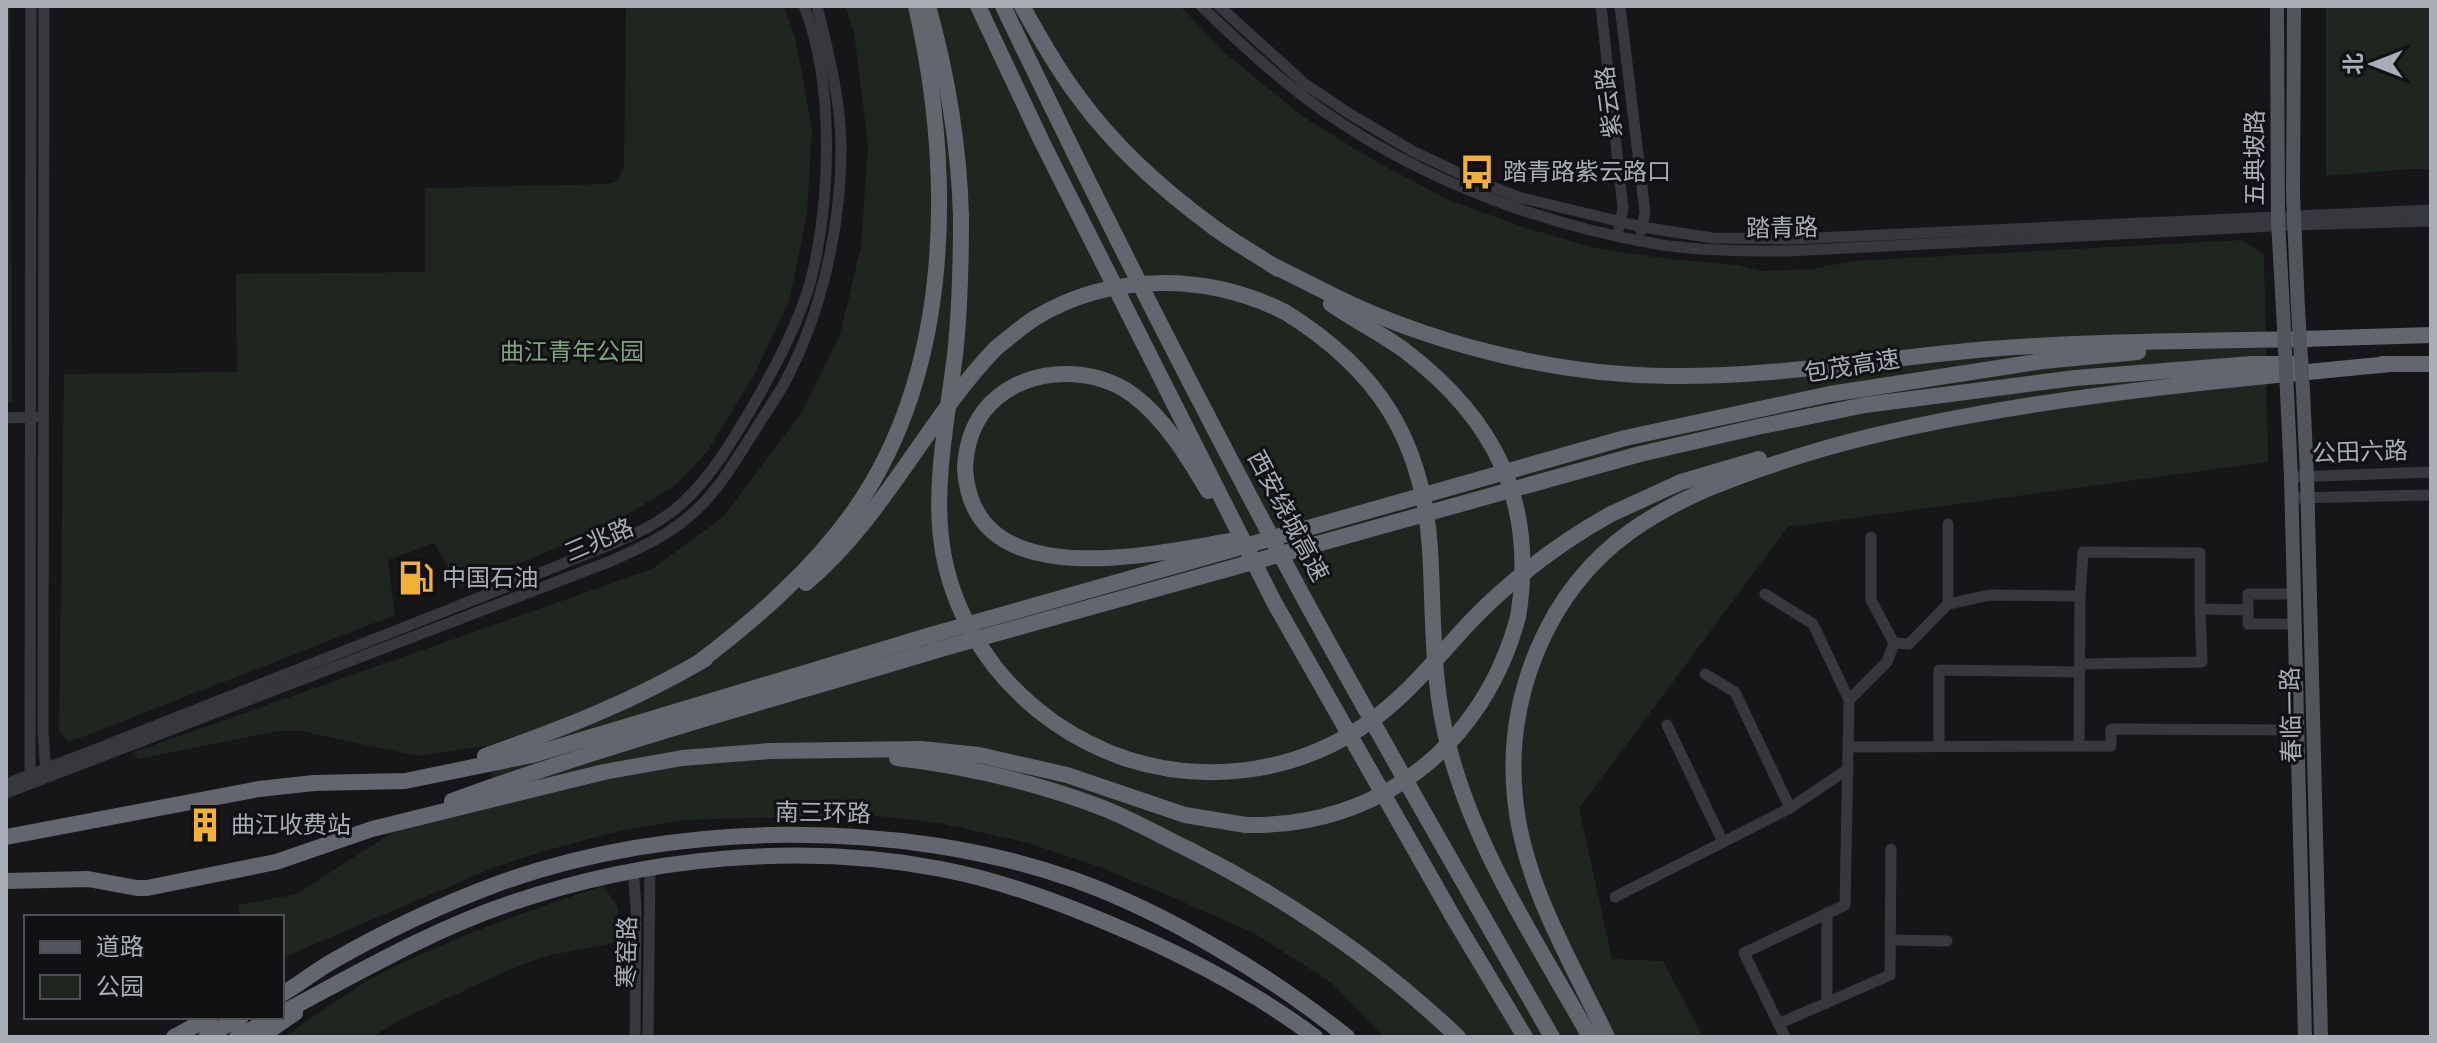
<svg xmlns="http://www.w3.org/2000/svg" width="2437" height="1043" font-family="Roboto,'Noto Sans SC',sans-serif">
	<rect width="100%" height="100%" fill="#161618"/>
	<!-- green -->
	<g fill="#1e261f">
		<polygon points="6,6 10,6 12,403 6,403"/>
		<polygon points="626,6 784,6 795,37 812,128 807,215 789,301 754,375 707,452 677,484 607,527 461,588 434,543 388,560 395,615 69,742 59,731 64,374 237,372 236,274 425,272 425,188 607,184 616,182 624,167"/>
		<polygon points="845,6 1180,6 1225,53 1302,116 1373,160 1451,201 1526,228 1596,248 1669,259 1738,265 1763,271 1811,269 1853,261 2242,240 2264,255 2268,462 1788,527 1579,808 1612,959 1663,961 1703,1037 1385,1037 1332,983 1254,933 1165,894 1097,866 1028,843 944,824 871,815 682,820 611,833 548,850 493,868 282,958 282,917 241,917 238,905 297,894 382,839 410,824 497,805 486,746 417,756 301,731 278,731 138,759 134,752 652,569 723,517 801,414 840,335 861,246 868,146 854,32"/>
		<polygon points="2326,6 2431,6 2431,169 2411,169 2326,176"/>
		<path d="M 603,886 L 618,907 L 618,942 L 546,956 L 513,968 L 404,1018 L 371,1037 L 284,1037 C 321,1012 357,984 398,965 C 464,934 534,908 603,886 Z"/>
	</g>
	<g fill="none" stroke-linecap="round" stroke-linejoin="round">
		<!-- minor -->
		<g stroke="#37383d" stroke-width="11">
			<polyline points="44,6 43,731 46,774"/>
			<path d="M 1201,6 C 1245,48 1290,90 1341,123 C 1437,186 1549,226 1662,245 C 1704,251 1747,251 1789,251 L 2294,225 L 2431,221"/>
			<polyline points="1219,6 1305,84 1350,114 1414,152 1474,180 1518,197 1642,227 1713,238 1792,239 2431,210"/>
			<polyline points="1601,6 1623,208 1619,228"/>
			<polyline points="1620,6 1645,212 1641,231"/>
			<polyline points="6,418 35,417"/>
			<polyline points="2291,477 2431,472"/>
			<polyline points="2291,498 2431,495"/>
			<polyline points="1948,524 1948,604"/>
			<polyline points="1871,537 1871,600 1894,643"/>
			<polyline points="1765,594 1813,624 1849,700"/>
			<polyline points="2248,610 2248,594 2294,594"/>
			<polyline points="2080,664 2202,662 2200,609"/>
			<polyline points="1705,674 1735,692 1790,808"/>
			<polyline points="1667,725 1723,842"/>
			<polyline points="1939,746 1939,670 2080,672"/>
			<polyline points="2079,746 2080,596"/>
			<polyline points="1848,747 2111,746 2111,729 2297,730"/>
			<polyline points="30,781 31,6"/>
			<path d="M 6,784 C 157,726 307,666 458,606 C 499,590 540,573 582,556 C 613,543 646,532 673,511 C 703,487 725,453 744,421 C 768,381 797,328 810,283 C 831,203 835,84 804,6"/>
			<path d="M 6,793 L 611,561 C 640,548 671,534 694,512 C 718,491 735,461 752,435 C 763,416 777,398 787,378 C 823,309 842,221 841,143 C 840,97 828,51 817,6"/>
			<polyline points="633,869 636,907 635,1037"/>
			<polyline points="1615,897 1790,808 1848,769"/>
			<polyline points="1890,940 1947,941"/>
			<polyline points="1827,1003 1827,913"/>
			<polyline points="1778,1024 1890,975 1891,849"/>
			<polyline points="648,1037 650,867"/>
			<polyline points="1785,1037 1744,953 1845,905 1849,700 1887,662 1894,643 1909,644 1948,604 1990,595 2080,596 2083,552 2200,553 2200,609 2248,610 2248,624 2295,624"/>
		</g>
		<!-- major -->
		<g stroke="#53555c" stroke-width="14">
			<polyline points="2277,6 2278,222 2283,309"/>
			<polyline points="2294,6 2293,194 2298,308"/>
			<polyline points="2303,391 2307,476 2321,1037"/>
			<polyline points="2287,392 2291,477 2305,1037"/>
		</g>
		<!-- highway -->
		<g stroke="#63666e" stroke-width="16">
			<path d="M 928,6 C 947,74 959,145 961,216"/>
			<polyline points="978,6 1042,142 1274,602 1456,922 1525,1037"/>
			<path d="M 1003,6 C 1097,203 1196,397 1299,589 C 1381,740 1467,888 1552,1037"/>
			<path d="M 1022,6 C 1040,38 1058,70 1080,99 C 1116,148 1163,190 1212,226 C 1233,242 1256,254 1278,269"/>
			<path d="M 1272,265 C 1299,278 1326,293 1353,305 C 1451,349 1563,375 1670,376 C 1777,377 1883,358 1989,349 C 2096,341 2202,341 2309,339"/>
			<path d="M 1331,304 C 1354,320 1380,333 1404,350 C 1495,419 1537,502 1518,617"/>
			<path d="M 1285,312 C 1377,369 1423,439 1430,549 C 1434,616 1431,683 1449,748 C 1476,852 1538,944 1590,1037"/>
			<polyline points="2301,339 2431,335"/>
			<polyline points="2382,364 2431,364"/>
			<polyline points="1625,438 1830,394 2043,361 2138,352"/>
			<polyline points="1640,454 1757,427 1865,405 2075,378 2252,364 2291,364"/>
			<path d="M 965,468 C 966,448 971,428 984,411 C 1018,367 1090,363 1133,395 C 1165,419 1188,457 1208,491"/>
			<polyline points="1611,514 1681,482 1759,459"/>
			<path d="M 806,583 C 884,517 926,421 996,348"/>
			<path d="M 698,663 C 756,619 812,570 854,511 C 954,368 953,170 916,6"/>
			<path d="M 485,756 C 564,728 632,702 705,659"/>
			<path d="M 897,758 C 966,766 1037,783 1103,808 C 1133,820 1161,836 1190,850 C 1289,900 1378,961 1458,1037"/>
			<path d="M 452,801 C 611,743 775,699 937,650"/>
			<polyline points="6,837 259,789 314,783 405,781 532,755 931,635"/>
			<polyline points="6,881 88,879 137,888 147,888 276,862 372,829 604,772 682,758 770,751 921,749 979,755 1067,775 1185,815 1246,825"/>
			<path d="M 282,994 C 300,984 315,971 333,961 C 385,931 441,905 497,884 C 672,820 899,818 1075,880 C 1167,913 1271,976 1347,1037"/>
			<path d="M 282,1013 C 356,974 431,930 511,903 C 647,857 799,842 941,869 C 1009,882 1074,908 1136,935 C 1199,963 1259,995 1315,1037"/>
			<polyline points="174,1037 211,1017"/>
			<polyline points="206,1037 241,1017"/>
			<polyline points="237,1037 271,1019"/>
			<polyline points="260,1037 295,1013"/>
			<path d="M 1607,1037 C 1571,961 1523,883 1515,798 C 1505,697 1547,591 1631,531 C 1679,497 1734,477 1790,459 C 1848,440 1907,427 1967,416 C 2108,390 2248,378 2390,364"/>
		</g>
		<!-- major-bridge -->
		<g stroke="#53555c" stroke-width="14">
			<polyline points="2298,308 2303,391"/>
			<polyline points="2283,309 2287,392"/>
		</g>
		<!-- highway-bridge -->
		<g stroke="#63666e" stroke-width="16">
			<path d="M 961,216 C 961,263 960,309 955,355 C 940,474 915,562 995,667 C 1029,710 1076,742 1127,759 C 1205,784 1291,773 1359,729 C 1404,701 1436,658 1472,620 C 1513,578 1559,543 1611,514"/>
			<path d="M 996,348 C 1009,338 1021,327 1035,318 C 1111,272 1207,273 1285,312"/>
			<path d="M 965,468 C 972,597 1150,554 1231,541"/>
			<polyline points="931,635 1625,438"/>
			<polyline points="937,650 1640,454"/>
			<path d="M 1246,825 C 1380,828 1484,744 1518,617"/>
		</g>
	</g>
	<!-- icons -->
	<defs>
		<g id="bus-bare" transform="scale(2.76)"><path d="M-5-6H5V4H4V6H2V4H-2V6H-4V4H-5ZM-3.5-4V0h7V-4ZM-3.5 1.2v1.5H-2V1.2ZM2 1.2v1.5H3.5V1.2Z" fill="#f2b134" stroke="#111113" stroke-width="2.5" paint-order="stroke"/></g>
		<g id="fuel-bare" transform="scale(2.76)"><path d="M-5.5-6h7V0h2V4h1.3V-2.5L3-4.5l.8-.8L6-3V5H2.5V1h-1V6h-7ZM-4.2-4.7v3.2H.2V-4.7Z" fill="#f2b134" stroke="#111113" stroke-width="2.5" paint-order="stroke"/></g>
		<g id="building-bare" transform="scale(2.76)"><path d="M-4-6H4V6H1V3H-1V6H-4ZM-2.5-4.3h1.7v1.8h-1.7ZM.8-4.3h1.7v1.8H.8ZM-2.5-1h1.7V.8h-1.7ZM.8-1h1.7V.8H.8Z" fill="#f2b134" stroke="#111113" stroke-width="2.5" paint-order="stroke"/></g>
	</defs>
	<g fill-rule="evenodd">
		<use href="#bus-bare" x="1477" y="172"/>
		<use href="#fuel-bare" x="416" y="578"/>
		<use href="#building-bare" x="205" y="825"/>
	</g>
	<g text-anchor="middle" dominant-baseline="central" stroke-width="6" stroke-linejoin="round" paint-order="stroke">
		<!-- street labels -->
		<g font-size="24" fill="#a8adb8" stroke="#111113">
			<text transform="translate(1609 102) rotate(-97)">紫云路</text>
			<text transform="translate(2255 158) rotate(-90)">五典坡路</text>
			<text transform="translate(1782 228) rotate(-1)">踏青路</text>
			<text transform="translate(1852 366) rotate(-9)">包茂高速</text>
			<text transform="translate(2360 452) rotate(-2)">公田六路</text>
			<text transform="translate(1288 516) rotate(62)">西安绕城高速</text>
			<text transform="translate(599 540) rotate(-23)">三兆路</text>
			<text transform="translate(2291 715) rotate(-91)">春临一路</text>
			<text transform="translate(823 813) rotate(1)">南三环路</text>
			<text transform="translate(627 952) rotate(-89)">寒窑路</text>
		</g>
		<!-- poi labels -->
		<g font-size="24" fill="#a8adb8" stroke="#111113" text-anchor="start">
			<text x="1503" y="172">踏青路紫云路口</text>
			<text x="442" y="578">中国石油</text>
			<text x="231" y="825">曲江收费站</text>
		</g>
		<!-- park labels -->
		<g font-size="24" fill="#7fa381" stroke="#111113">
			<text x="572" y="352">曲江青年公园</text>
		</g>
	</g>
	<!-- border -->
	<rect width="2437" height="1043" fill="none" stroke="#a8adb8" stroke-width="16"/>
	<!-- legend -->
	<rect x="24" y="915" width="260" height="104" fill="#111113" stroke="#4d4f55" stroke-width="2"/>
	<rect x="40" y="941" width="40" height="12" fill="#53555c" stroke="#4d4f55" stroke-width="2"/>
	<text x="96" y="955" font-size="24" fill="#a8adb8">道路</text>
	<rect x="40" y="975" width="40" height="24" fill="#1e261f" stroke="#4d4f55" stroke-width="2"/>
	<text x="96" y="995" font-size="24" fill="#a8adb8">公园</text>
	<!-- north arrow -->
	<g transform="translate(2373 64) rotate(270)" stroke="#111113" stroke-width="6" paint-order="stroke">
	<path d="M0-6L14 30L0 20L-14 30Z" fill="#a8adb8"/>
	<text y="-12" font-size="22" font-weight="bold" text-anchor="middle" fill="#a8adb8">北</text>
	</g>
</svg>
